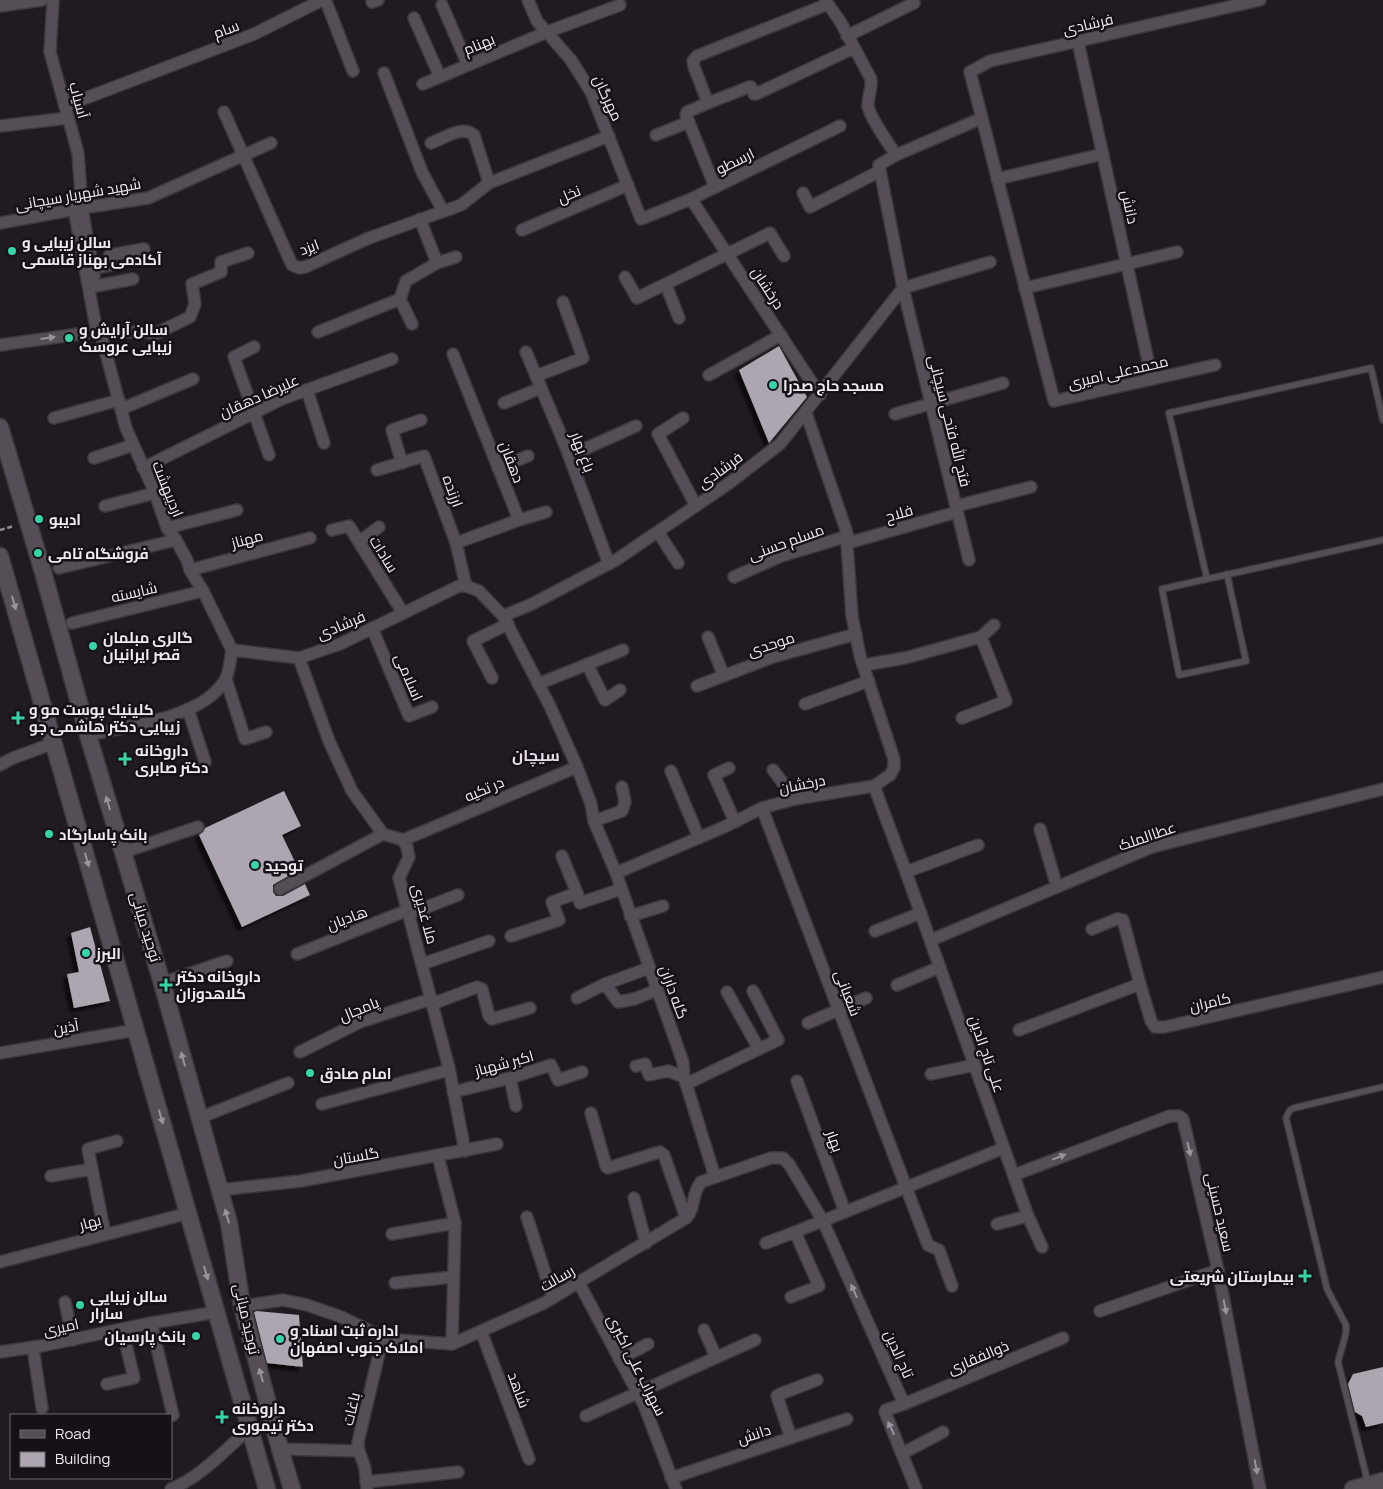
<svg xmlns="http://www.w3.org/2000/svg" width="1383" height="1489" font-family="Manrope,Cairo,sans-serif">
	<defs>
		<filter id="shadow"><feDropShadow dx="-4.5" dy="4.5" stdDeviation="1" flood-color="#0009"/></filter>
	</defs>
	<rect width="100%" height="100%" fill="#201a21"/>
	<!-- building -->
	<g fill="#ada5af" filter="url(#shadow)">
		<polygon points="779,346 807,397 769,443 739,370"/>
		<polygon points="284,791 301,826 282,835 299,870 276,883 273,885 273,892 276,896 283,896 305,884 310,895 242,927 199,835 203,832 205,828"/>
		<polygon points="90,927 110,1001 74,1008 67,974 79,972 71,933"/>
		<polygon points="257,1311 299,1315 303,1367 267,1363 254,1312"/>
		<polygon points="1383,1367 1383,1423 1366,1427 1362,1416 1355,1412 1348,1384 1353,1374"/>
	</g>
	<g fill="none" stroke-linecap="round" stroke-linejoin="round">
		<!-- service casing -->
		<g stroke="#3c383e" stroke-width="8">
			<g id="service">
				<polyline points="1227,574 1246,661 1179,675 1162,589 1383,540"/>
				<polyline points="1207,579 1169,413 1371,368 1383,420"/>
				<polyline points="1368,1483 1338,1362 1346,1333 1346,1325 1327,1289 1286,1118 1290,1110 1294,1108 1383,1087"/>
			</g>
		</g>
		<!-- minor casing -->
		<g stroke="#3c383e" stroke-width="14">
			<g id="minor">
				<polyline points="53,0 50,52 78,153 82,208 94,277"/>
				<polyline points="528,0 537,21 571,60 591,92 641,219 691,199 840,126"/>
				<path d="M 825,0 L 840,21 L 871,79 C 872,88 868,97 868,106 C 870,118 889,144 896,155"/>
				<polyline points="372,2 378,0"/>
				<polyline points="442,5 468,65"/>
				<polyline points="0,6 42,0"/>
				<polyline points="414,18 440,77"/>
				<polyline points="847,36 914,3"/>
				<polyline points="1078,42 1152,379"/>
				<polyline points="384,73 422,172 443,211"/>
				<polyline points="423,84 547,32 620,5"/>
				<polyline points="708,103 749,87 751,87 754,94 756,94 854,48"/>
				<polyline points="65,106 254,34 320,1 324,1 327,4 353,71"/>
				<polyline points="224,112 292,265 300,268 305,267 369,238 461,205 489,183 609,136"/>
				<polyline points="982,118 1054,401 1215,365"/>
				<polyline points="0,126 68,118"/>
				<polyline points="656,135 689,122"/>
				<path d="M 431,143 C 445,138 461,125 474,135 L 489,183"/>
				<polyline points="997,179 1103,154"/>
				<polyline points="715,187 686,115 687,112 708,103 694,67 693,61 697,56 828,4"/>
				<polyline points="803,193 810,207 880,171"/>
				<polyline points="691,199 820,395"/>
				<polyline points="74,209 95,322 100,331 126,428 155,493 167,528 176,540 187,560 190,570 203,591 232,650"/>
				<polyline points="0,223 82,208 148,198 271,143"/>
				<polyline points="522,230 628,185"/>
				<polyline points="437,263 456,257"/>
				<polyline points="93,269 110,265 109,258 110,255 144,249"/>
				<polyline points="625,277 637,298 770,233 784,256"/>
				<polyline points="666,285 679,318"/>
				<polyline points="96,286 133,279"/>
				<polyline points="1025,288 1177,252"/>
				<polyline points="400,299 412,324"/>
				<polyline points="318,332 400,299 406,281 437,263 420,219"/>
				<polyline points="0,345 100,331 109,332 145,332 155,334 190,317 195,304 192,284 221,272 221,262 248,253"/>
				<polyline points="254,347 234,357 269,455"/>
				<polyline points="526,352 565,445 609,564"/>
				<polyline points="453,354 519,520 456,543"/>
				<polyline points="709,375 781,335"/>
				<polyline points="536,376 583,358 563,302"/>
				<polyline points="307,390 324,443"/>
				<polyline points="504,403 541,388"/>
				<polyline points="121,409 193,379"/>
				<polyline points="895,414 1003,383"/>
				<polyline points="54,418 119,400"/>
				<polyline points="683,418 658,434 696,506"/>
				<polyline points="569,456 636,426"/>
				<polyline points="94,458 133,445"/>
				<polyline points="402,463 392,430 421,420"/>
				<polyline points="143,468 282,399 392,359"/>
				<polyline points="498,468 528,456"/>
				<polyline points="377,470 424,456 456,543 466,586"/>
				<polyline points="105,506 155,493"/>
				<polyline points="956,506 1031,487"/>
				<polyline points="519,520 546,512"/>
				<polyline points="167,528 237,510"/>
				<polyline points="332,530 349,526 403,613"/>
				<polyline points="658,532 678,563"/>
				<polyline points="359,542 379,527"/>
				<polyline points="848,543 957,512"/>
				<polyline points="969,560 903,288 990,262"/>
				<polyline points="59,568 176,540"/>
				<polyline points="190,570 310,538"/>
				<polyline points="734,577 781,556 848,536"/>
				<polyline points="503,616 532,604 616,560 728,484 780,444 903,288 879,165 896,155 982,118 970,72 990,61 1260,0"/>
				<polyline points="72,623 203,591"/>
				<polyline points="372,628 409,716 432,707"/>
				<polyline points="708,637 724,676"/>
				<polyline points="981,637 994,625"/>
				<polyline points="232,650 299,658 340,644 459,586 466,586 479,591 503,616 550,706 577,767 591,804 594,821 616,873 683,1062 684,1077 715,1177"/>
				<polyline points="299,658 329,741 352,791 383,834 403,840 407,847 409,857 399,878 449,1068 465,1151"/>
				<polyline points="587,664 605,700 620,690"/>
				<polyline points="864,665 905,658 981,637 1006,701 962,718"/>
				<polyline points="492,678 473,641 508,624"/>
				<polyline points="226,679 245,739 266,732"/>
				<polyline points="538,684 623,650"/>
				<polyline points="697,686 773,657 856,634"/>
				<polyline points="805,704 869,681"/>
				<polyline points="188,709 205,762"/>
				<path d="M 88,735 C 128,726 203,718 225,680 C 230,672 230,659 232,650"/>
				<polyline points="0,765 13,758 54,743"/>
				<polyline points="729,768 714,775 735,822"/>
				<polyline points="773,770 795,799"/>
				<polyline points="671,771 699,838"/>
				<polyline points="874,786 906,872 1028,1216 1042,1247"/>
				<polyline points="762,808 928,1245 939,1250 952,1286"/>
				<polyline points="594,821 622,811 625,802 622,787"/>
				<polyline points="1040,829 1057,887"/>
				<polyline points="403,840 577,767"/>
				<polyline points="124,852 198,827"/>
				<polyline points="562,856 577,893"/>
				<polyline points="906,872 978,845"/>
				<polyline points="616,873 724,827 762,808 795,799 874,786 890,775 894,768 894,759 860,656 852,616 846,530 806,413"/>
				<polyline points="280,889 383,834"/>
				<polyline points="409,914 458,895"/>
				<polyline points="630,916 663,906"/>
				<polyline points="1092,929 1117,919 1123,920 1140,984 1151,1021 1155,1027 1165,1027 1383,977"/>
				<polyline points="875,931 921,913"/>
				<polyline points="511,936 559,920 552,902 577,893 580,903 621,889"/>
				<polyline points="931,940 1152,847 1383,789"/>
				<polyline points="297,954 408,910"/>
				<polyline points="422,964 489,941"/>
				<polyline points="162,983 227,961"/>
				<polyline points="605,984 649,968"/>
				<polyline points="897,985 940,967"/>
				<polyline points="753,991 778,1040 759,1049"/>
				<polyline points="577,998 605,984 618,1002 634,999 657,990"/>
				<polyline points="432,1004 477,987 482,989 489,1016 492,1019 530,1008"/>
				<polyline points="808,1023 866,998"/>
				<polyline points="1019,1030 1140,984"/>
				<polyline points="300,1052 360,1022 431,999"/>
				<polyline points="0,1053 136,1030"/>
				<polyline points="636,1066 645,1064 649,1075 668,1071 684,1077"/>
				<polyline points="931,1074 975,1065"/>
				<polyline points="510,1078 516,1106"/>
				<polyline points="797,1081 845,1212"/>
				<polyline points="686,1084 759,1049 727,992"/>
				<polyline points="453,1092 510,1078 551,1065 558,1080 582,1072"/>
				<polyline points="322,1104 449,1070"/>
				<polyline points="591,1113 606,1166 608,1168 656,1153 660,1152 664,1155 686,1218"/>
				<polyline points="199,1118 288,1083"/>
				<polyline points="438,1156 455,1223 452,1344"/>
				<polyline points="1014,1175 1170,1116 1179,1116 1183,1119 1218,1270 1260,1489"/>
				<polyline points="51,1176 92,1169"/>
				<polyline points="219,1190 301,1181 497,1144"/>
				<polyline points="634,1198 646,1243"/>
				<polyline points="527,1217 553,1298"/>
				<polyline points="997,1224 1028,1216"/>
				<polyline points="105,1234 88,1149 117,1141"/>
				<polyline points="392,1234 455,1223"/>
				<polyline points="766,1243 795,1232"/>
				<polyline points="0,1262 189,1213"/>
				<polyline points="395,1283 453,1277"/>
				<polyline points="579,1283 644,1405 676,1489"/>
				<polyline points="791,1297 819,1286 795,1232 1004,1148"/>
				<polyline points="65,1302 73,1340"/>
				<path d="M 242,1306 L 283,1300 L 307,1305 L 339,1316 L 383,1337 L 398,1340 L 452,1344 L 544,1303 L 686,1218 C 696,1208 691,1194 701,1182 L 771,1158 L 783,1158 L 789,1164 L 823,1221 L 904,1404 L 886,1410 L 885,1412 L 916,1489"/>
				<polyline points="1100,1311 1218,1270"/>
				<polyline points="151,1323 173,1415"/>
				<polyline points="704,1330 716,1357"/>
				<polyline points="481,1331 529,1459"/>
				<polyline points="33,1348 42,1408"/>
				<polyline points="0,1352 41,1346 151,1323 217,1312"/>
				<polyline points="619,1359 648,1344"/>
				<polyline points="107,1384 134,1378 122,1329"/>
				<polyline points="904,1404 1063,1338"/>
				<polyline points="586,1416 755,1340"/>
				<polyline points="791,1438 777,1396 780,1394 817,1380"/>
				<polyline points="280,1449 359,1451"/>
				<polyline points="903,1453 943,1432"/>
				<polyline points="671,1478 847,1419"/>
				<polyline points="366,1482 458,1472"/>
				<path d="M 171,1489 C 201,1477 226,1449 250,1428"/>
				<polyline points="367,1489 365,1468 359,1451 358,1442 383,1337"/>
			</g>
		</g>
		<!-- secondary casing -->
		<g stroke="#3c383e" stroke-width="19">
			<g id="secondary">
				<polyline points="0,427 43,572 88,735 162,983 229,1223 242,1306 280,1449 292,1489"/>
				<polyline points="0,556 267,1489"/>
				<polyline points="1353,1489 1383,1481"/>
			</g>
		</g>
		<!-- path -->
		<polyline stroke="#908c92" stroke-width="2.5" stroke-dasharray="5 2.5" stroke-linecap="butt" points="0,530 14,526"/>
		<!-- service -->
		<use href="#service" stroke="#554e57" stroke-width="5.5"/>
		<!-- minor -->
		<use href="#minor" stroke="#554e57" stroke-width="11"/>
		<!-- secondary -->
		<use href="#secondary" stroke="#554e57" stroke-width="16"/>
	</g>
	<!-- one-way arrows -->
	<defs><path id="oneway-solid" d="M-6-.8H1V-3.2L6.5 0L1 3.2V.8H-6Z" transform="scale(1.25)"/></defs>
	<g fill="#9a959c">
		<use href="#oneway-solid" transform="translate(48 338) rotate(-8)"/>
		<use href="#oneway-solid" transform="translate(14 603) rotate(74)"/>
		<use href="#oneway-solid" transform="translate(108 803) rotate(-107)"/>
		<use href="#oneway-solid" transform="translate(87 860) rotate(74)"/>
		<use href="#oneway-solid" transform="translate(183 1059) rotate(-105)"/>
		<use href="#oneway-solid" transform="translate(161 1117) rotate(74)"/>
		<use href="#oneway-solid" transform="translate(1189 1149) rotate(77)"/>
		<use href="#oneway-solid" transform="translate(1059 1157) rotate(-21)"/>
		<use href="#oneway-solid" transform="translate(227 1216) rotate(-106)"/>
		<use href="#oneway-solid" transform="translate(206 1273) rotate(74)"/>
		<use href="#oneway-solid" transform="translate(854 1291) rotate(-114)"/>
		<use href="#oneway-solid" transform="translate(1225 1307) rotate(79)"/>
		<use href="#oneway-solid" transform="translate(261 1375) rotate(-105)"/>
		<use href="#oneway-solid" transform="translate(891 1428) rotate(-115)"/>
		<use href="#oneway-solid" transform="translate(1256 1467) rotate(79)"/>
	</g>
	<!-- markers -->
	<g fill="#36d4a7" stroke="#161118" stroke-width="2">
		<circle cx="12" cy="251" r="5"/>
		<circle cx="69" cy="338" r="5"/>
		<circle cx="773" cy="385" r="5"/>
		<circle cx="39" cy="519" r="5"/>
		<circle cx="38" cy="553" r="5"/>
		<circle cx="93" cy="646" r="5"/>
		<path d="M15.5 710.5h5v5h5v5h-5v5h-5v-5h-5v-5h5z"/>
		<path d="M122.5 751.5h5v5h5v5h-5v5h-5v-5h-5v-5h5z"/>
		<circle cx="49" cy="834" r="5"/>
		<circle cx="255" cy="865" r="5"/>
		<circle cx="86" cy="953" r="5"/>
		<path d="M163.5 977.5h5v5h5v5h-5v5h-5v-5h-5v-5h5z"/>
		<circle cx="310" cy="1073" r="5"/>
		<path d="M1302.5 1268.5h5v5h5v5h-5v5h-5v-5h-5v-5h5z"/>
		<circle cx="80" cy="1305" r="5"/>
		<circle cx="196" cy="1336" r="5"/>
		<circle cx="280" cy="1339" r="5"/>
		<path d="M219.5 1409.5h5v5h5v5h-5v5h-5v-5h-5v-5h5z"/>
	</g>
	<g text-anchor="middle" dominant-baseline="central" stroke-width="5" stroke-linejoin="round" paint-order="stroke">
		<!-- street labels -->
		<g font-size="15" fill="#efebf1" stroke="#161118">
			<text transform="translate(1088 24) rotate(-13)">فرشادی</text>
			<text transform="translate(226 29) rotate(-21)">سام</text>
			<text transform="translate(479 44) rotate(-23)">بهنام</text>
			<text transform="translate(608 98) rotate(65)">مهرگان</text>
			<text transform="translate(79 100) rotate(75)">آسیاب</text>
			<text transform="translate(735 161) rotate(-26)">ارسطو</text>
			<text transform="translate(78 194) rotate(-10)">شهید شهریار سیچانی</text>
			<text transform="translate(569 194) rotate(-23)">نخل</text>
			<text transform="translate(1130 207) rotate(78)">دانش</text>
			<text transform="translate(309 247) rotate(-20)">ایزد</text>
			<text transform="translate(768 288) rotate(57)">درخشان</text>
			<text transform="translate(1118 372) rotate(-13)">محمدعلی امیری</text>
			<text transform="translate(259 396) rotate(-24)">علیرضا دهقان</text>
			<text transform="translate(950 421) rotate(76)">فتح الله فتحی سیچانی</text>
			<text transform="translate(583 452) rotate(69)">باغ بهار</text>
			<text transform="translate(512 462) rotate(69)">دهقان</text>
			<text transform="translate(720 470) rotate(-36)">فرشادی</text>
			<text transform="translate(168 489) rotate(68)">اردیبهشت</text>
			<text transform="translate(453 491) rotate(70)">ارزنده</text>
			<text transform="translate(899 513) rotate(-16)">فلاح</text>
			<text transform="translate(247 539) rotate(-15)">مهناز</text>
			<text transform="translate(786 542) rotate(-20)">مسلم حسنی</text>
			<text transform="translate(384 554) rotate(58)">سادات</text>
			<text transform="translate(134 592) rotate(-13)">شایسته</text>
			<text transform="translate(341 625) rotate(-23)">فرشادی</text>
			<text transform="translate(771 644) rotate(-18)">موحدی</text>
			<text transform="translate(409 677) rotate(67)">اسلامی</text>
			<text transform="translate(802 784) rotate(-11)">درخشان</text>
			<text transform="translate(484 789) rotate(-23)">در تکیه</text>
			<text transform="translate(1147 836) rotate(-19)">عطاالملک</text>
			<text transform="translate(425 914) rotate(75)">ملا غدیری</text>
			<text transform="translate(347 918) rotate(-21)">هادیان</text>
			<text transform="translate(146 927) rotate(73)">توحید میانی</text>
			<text transform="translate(674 992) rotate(70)">گله داران</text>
			<text transform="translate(848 993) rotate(69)">شعبانی</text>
			<text transform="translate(1210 1002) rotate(-13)">کامران</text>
			<text transform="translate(359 1009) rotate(-22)">پامچال</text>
			<text transform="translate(66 1027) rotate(-9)">آذین</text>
			<text transform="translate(987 1054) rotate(71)">علی تاج الدین</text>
			<text transform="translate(504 1063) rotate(-15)">اکبر شهباز</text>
			<text transform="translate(835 1141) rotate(70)">بهار</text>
			<text transform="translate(356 1156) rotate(-10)">گلستان</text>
			<text transform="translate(1220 1212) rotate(77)">سعید حسینی</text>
			<text transform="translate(90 1222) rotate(-15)">بهار</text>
			<text transform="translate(557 1278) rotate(-30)">رسالت</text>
			<text transform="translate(247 1319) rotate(77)">توحید میانی</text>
			<text transform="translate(61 1327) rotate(-12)">امیری</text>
			<text transform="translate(899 1354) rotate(66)">تاج الدین</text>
			<text transform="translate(978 1357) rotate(-23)">ذوالفقاری</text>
			<text transform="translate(637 1365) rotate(63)">سهراب علی اکبری</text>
			<text transform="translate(519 1390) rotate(70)">شاهد</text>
			<text transform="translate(351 1409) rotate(-77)">باغات</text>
			<text transform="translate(754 1434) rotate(-18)">دانش</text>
		</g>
		<!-- poi labels -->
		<g font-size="15" font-weight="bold" fill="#efebf1" stroke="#161118" text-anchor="start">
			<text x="22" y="242">سالن زیبایی و<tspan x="22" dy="17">آکادمی بهناز قاسمی</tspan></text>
			<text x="79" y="329">سالن آرایش و<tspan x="79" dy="17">زیبایی عروسک</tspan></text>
			<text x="783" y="385">مسجد حاج صدرا</text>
			<text x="49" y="519">ادیبو</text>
			<text x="48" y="553">فروشگاه تامی</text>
			<text x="103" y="637">گالری مبلمان<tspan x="103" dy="17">قصر ایرانیان</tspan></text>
			<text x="29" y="709">كلينيك پوست مو و<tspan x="29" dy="17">زيبايى دکتر هاشمی جو</tspan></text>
			<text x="135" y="750">داروخانه<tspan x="135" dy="17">دکتر صابری</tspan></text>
			<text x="59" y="834">بانک پاسارگاد</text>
			<text x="265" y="865">توحید</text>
			<text x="96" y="953">البرز</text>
			<text x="176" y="976">داروخانه دکتر<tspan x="176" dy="17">کلاهدوزان</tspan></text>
			<text x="320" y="1073">امام صادق</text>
			<text x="1294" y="1276" text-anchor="end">بیمارستان شریعتی</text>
			<text x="90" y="1296">سالن زیبایی<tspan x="90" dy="17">سارار</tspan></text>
			<text x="290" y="1330">اداره ثبت اسناد و<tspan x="290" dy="17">املاک جنوب اصفهان</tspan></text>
			<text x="186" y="1336" text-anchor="end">بانک پارسیان</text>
			<text x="232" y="1408">داروخانه<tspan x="232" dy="17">دکتر تیموری</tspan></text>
		</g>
		<!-- neighbourhood labels -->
		<g font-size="16" font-weight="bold" fill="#e6dde8" stroke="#161118">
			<text x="536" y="755">سیچان</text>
		</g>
	</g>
	<!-- legend -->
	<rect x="10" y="1414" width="162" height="65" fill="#161118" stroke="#6d686f"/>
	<rect x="20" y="1430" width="25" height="8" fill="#554e57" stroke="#6d686f"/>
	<text x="55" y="1439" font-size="15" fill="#efebf1">Road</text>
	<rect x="20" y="1452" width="25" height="15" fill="#ada5af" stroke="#6d686f"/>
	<text x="55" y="1464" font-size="15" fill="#efebf1">Building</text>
</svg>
